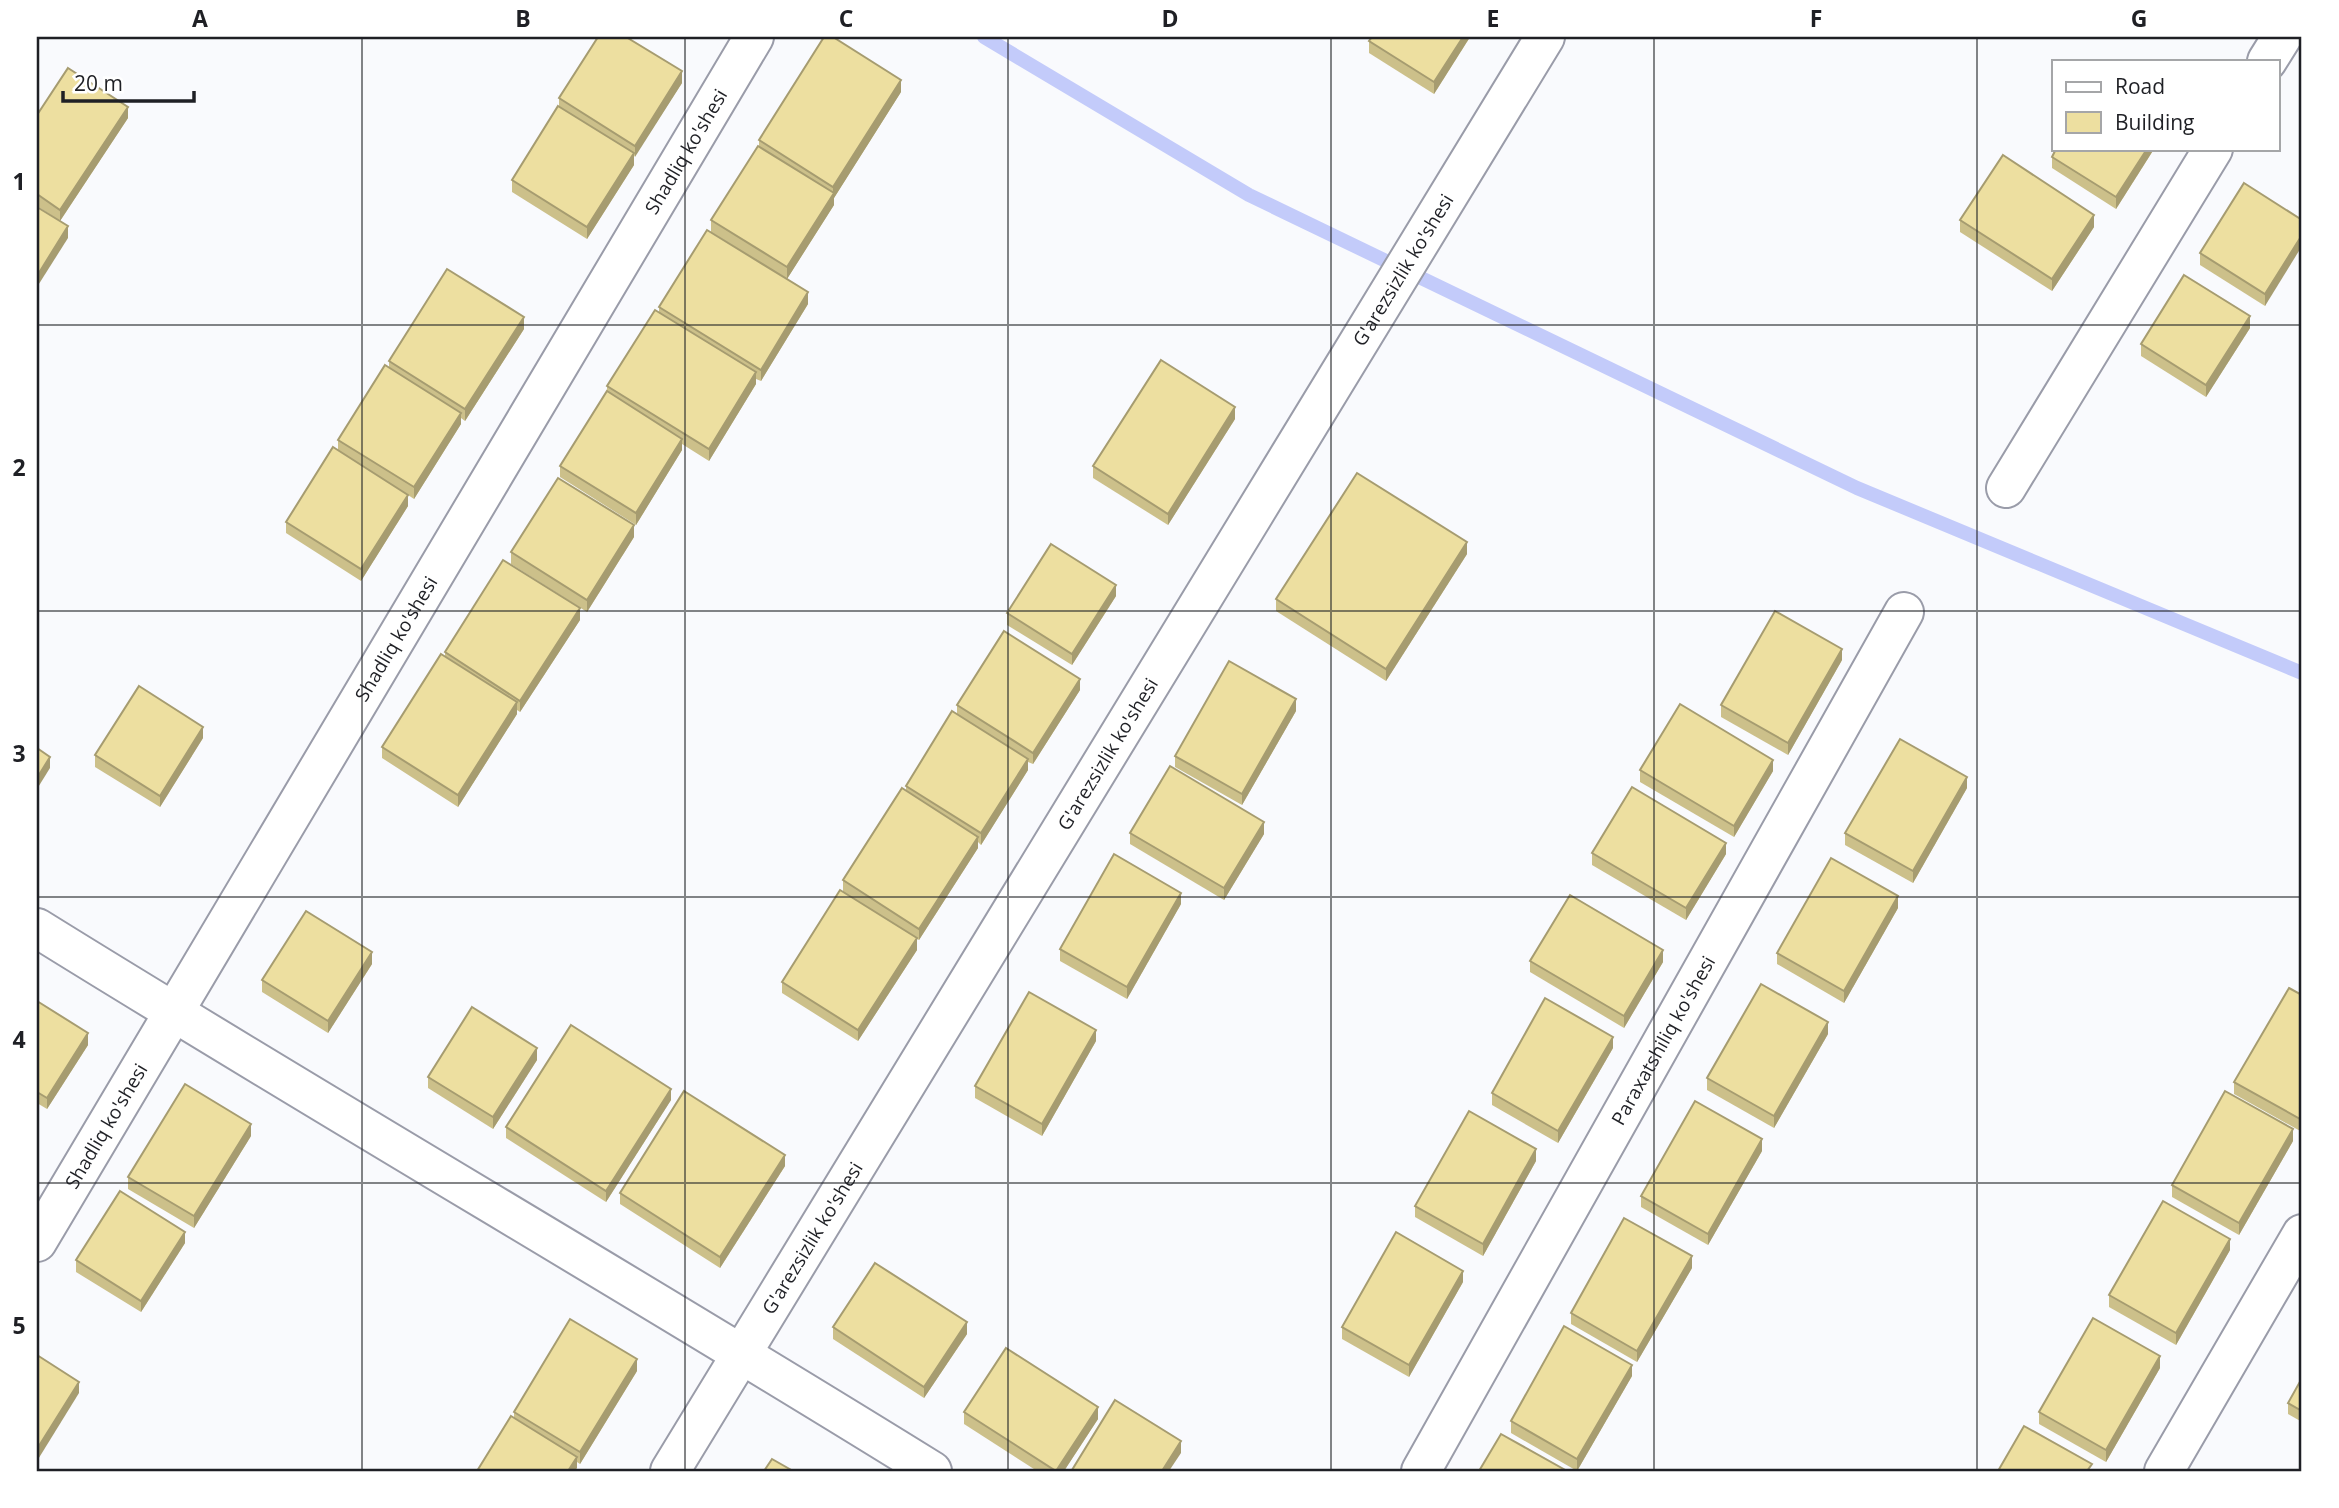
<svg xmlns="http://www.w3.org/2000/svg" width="2339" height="1508" font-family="'Open Sans',sans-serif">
	<rect width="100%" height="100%" fill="#f9fafd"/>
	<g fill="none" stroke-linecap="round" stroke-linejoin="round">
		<!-- stream -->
		<polyline stroke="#c3cbfa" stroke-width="14" points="984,37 1249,195 1857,488 2302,673"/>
		<!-- minor casing -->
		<g stroke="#9a9ca9" stroke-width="42">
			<g id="minor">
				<polyline points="2267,61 2282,37"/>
				<polyline points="2006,488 2213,149"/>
				<path d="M 37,928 C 333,1112 636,1287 932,1471"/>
				<path id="s1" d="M 37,1242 L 754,37"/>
				<path id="s2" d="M 670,1471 L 1545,37"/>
				<path id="s3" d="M 1421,1471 L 1904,612"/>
				<polyline points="2164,1471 2302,1234"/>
			</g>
		</g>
		<!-- minor -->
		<use href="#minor" stroke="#fff" stroke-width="38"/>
	</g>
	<!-- wall -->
	<g fill="#ccc08a">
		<polygon points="1372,37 1470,37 1434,94 1369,53 1369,41"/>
		<polygon points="682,83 634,157 634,165 587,239 512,192 512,180 559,107 559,98"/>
		<polygon points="901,92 834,198 834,205 787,279 711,232 711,220 759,147 759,140"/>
		<polygon points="37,115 128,118 60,221 37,206"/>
		<polygon points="2056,149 2154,149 2116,209 2052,168 2052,157"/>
		<polygon points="1960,220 2094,227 2052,291 1960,232"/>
		<polygon points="2302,220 2265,306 2200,265 2200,253"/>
		<polygon points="808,304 761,381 756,379 756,384 709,461 682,444 682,450 636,525 560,477 560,466 607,392 607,386 659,312 659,307"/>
		<polygon points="2250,328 2206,397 2141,356 2141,344"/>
		<polygon points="524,329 465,421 461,418 461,424 414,499 408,495 408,506 361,581 286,533 286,522 338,451 338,440 389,367 389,361"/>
		<polygon points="1235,419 1168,525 1093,478 1093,466"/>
		<polygon points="634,537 587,612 511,564 511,552"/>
		<polygon points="1467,554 1386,681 1276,611 1276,599"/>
		<polygon points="1116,596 1072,665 1007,625 1007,613"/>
		<polygon points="580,620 520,712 517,710 517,714 458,807 382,758 382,747 445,656 445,652"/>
		<polygon points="1842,660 1788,755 1721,717 1721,705"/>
		<polygon points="1080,690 1033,764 1028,762 1028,770 981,845 978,842 978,848 919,940 917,939 917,950 858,1041 782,993 782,982 843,891 843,880 906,791 906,786 957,714 957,705"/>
		<polygon points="1296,711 1242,805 1175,767 1175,756"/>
		<polygon points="203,738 160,807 95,767 95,755"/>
		<polygon points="1640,770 1773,771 1734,837 1640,782"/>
		<polygon points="1967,788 1913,883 1845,845 1845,833"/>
		<polygon points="1130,833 1264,834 1224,900 1130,844"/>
		<polygon points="1592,853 1726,854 1686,920 1592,865"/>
		<polygon points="1181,904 1127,999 1060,961 1060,949"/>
		<polygon points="1898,908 1844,1003 1777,964 1777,953"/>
		<polygon points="1530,961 1663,962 1624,1028 1530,972"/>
		<polygon points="372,964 328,1033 262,992 262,980"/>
		<polygon points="2302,995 2302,1132 2234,1094 2234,1082"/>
		<polygon points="37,1001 88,1045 47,1109 37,1103"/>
		<polygon points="1828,1034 1774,1128 1707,1090 1707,1078"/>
		<polygon points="1096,1041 1042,1136 975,1098 975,1086"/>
		<polygon points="1613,1048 1558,1143 1492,1105 1492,1093"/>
		<polygon points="537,1060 493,1129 428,1088 428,1077"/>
		<polygon points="671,1100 606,1202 506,1138 506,1127"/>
		<polygon points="251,1136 194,1228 128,1189 128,1177"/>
		<polygon points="2293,1141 2239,1235 2172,1197 2172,1185"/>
		<polygon points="1762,1151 1708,1245 1641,1207 1641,1196"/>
		<polygon points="1536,1161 1483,1256 1415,1217 1415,1206"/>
		<polygon points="785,1166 720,1268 620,1204 620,1193"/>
		<polygon points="185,1243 141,1312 76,1272 76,1260"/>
		<polygon points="2230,1250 2176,1345 2109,1307 2109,1295"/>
		<polygon points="1692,1268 1637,1362 1571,1324 1571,1313"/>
		<polygon points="1463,1282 1409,1377 1342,1339 1342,1327"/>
		<polygon points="833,1327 967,1334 924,1398 833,1339"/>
		<polygon points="2160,1368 2106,1462 2039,1424 2039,1412"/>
		<polygon points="637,1371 580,1464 577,1462 577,1468 514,1418 514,1412"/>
		<polygon points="1632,1376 1577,1471 1511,1433 1511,1421"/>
		<polygon points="2302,1378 2302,1422 2288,1414 2288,1403"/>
		<polygon points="964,1412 1098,1419 1064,1471 1037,1471 964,1424"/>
	</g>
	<!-- shaded-wall -->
	<g fill="#a69c70">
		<polygon points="1463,37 1470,37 1434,94 1434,82"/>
		<polygon points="682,71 682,83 635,157 635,146"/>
		<polygon points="901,80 901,92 834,198 834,205 787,279 787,267 833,194 833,187"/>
		<polygon points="128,107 128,118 60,221 60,210"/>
		<polygon points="2147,149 2154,149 2116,209 2116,197"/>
		<polygon points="634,153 634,165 587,239 587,227"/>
		<polygon points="2094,215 2094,227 2052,291 2052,279"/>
		<polygon points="68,226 68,238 37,287 37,276"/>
		<polygon points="2302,235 2302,246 2265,306 2265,294"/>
		<polygon points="808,292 808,304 761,381 761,370"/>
		<polygon points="2250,316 2250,328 2206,397 2206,385"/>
		<polygon points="524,317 524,329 465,421 465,409"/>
		<polygon points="756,372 756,384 709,461 709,449"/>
		<polygon points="1235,407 1235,419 1168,525 1168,514"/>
		<polygon points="461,413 461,424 414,499 414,487"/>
		<polygon points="682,439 682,450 636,525 636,513"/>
		<polygon points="408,495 408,506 361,581 361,569"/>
		<polygon points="634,525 634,537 587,612 587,600"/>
		<polygon points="1467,542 1467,554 1386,681 1386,669"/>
		<polygon points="1116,585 1116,596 1072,665 1072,654"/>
		<polygon points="580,608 580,620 520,712 520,701"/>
		<polygon points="1842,649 1842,660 1788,755 1788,743"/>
		<polygon points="1080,679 1080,690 1033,764 1033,753"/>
		<polygon points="1296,699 1296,711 1242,805 1242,794"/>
		<polygon points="517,702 517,714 458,807 458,795"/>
		<polygon points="203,727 203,738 160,807 160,796"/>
		<polygon points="50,757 50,768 37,789 37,778"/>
		<polygon points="1028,759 1028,770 981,845 981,833"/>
		<polygon points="1773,760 1773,771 1734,837 1734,826"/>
		<polygon points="1967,777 1967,788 1913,883 1913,871"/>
		<polygon points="1264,822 1264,834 1224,900 1224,888"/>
		<polygon points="978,837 978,848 919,940 919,929"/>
		<polygon points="1726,843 1726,854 1686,920 1686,908"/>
		<polygon points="1181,893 1181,904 1127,999 1127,987"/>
		<polygon points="1898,896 1898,908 1844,1003 1844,991"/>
		<polygon points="917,938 917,950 858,1041 858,1030"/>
		<polygon points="1663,950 1663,962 1624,1028 1624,1016"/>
		<polygon points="372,952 372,964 328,1033 328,1021"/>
		<polygon points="1828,1022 1828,1034 1774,1128 1774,1116"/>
		<polygon points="1096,1030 1096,1041 1042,1136 1042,1124"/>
		<polygon points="88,1033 88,1045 47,1109 47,1098"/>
		<polygon points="1613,1037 1613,1048 1558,1143 1558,1131"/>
		<polygon points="537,1048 537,1060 493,1129 493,1117"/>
		<polygon points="671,1089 671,1100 606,1202 606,1191"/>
		<polygon points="251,1124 251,1136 194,1228 194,1216"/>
		<polygon points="2293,1129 2293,1141 2239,1235 2239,1223"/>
		<polygon points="1762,1139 1762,1151 1708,1245 1708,1234"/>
		<polygon points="1536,1149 1536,1161 1483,1256 1483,1244"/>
		<polygon points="785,1155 785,1166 720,1268 720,1257"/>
		<polygon points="185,1232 185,1243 141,1312 141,1301"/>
		<polygon points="2230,1239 2230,1250 2176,1345 2176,1333"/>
		<polygon points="1692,1256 1692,1268 1637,1362 1637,1351"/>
		<polygon points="1463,1271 1463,1282 1409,1377 1409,1365"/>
		<polygon points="967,1322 967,1334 924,1398 924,1387"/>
		<polygon points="2160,1356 2160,1368 2106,1462 2106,1450"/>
		<polygon points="637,1359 637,1371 580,1464 580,1452"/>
		<polygon points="1632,1365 1632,1376 1577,1471 1577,1459"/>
		<polygon points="79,1382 79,1393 37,1461 37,1449"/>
		<polygon points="1098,1407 1098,1419 1064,1471 1056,1471"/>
		<polygon points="1181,1441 1181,1453 1169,1471 1162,1471"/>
		<polygon points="577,1457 577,1468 575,1471 568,1471"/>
	</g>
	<!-- building -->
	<g fill="#eddfa0" stroke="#a69c70" stroke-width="2">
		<polygon points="598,37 626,37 682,71 635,146 559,98"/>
		<polygon points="824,37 833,37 901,80 833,187 759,140"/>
		<polygon points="1372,37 1463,37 1434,82 1369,41"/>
		<polygon points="68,68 128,107 60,210 37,194 37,115"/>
		<polygon points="558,106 634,153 587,227 512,180"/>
		<polygon points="758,146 834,193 787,267 711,220"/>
		<polygon points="2056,149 2147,149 2116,197 2052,157"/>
		<polygon points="2003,155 2094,215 2052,279 1960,220"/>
		<polygon points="2244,183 2302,220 2302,235 2265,294 2200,253"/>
		<polygon points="37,207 68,226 37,276"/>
		<polygon points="707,230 808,292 761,370 659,307"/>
		<polygon points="447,269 524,317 465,409 389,361"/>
		<polygon points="2184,275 2250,316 2206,385 2141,344"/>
		<polygon points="655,310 756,372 709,449 607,386"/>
		<polygon points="1161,360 1235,407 1168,514 1093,466"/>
		<polygon points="385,365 461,413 414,487 338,440"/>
		<polygon points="607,391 682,439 636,513 560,466"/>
		<polygon points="333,447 408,495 361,569 286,522"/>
		<polygon points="1357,473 1467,542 1386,669 1276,599"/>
		<polygon points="558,478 634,525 587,600 511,552"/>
		<polygon points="1051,544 1116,585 1072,654 1007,613"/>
		<polygon points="503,560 580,608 520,701 445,652"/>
		<polygon points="1775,611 1842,649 1788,743 1721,705"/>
		<polygon points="1004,631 1080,679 1033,753 957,705"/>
		<polygon points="441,654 517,702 458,795 382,747"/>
		<polygon points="1229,661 1296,699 1242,794 1175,756"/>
		<polygon points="139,686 203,727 160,796 95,755"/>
		<polygon points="1680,704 1773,760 1734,826 1640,770"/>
		<polygon points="952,711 1028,759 981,833 906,786"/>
		<polygon points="1900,739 1967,777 1913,871 1845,833"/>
		<polygon points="37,748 50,757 37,778"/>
		<polygon points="1170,766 1264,822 1224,888 1130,833"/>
		<polygon points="1632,787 1726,843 1686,908 1592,853"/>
		<polygon points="902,788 978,837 919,929 843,880"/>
		<polygon points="1114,854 1181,893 1127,987 1060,949"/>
		<polygon points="1831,858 1898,896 1844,991 1777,953"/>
		<polygon points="840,890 917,938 858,1030 782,982"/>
		<polygon points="1570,895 1663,950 1624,1016 1530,961"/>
		<polygon points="306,911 372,952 328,1021 262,980"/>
		<polygon points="1761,984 1828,1022 1774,1116 1707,1078"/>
		<polygon points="2289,988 2302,995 2302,1120 2234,1082"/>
		<polygon points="1029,992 1096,1030 1042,1124 975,1086"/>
		<polygon points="1545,998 1613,1037 1558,1131 1492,1093"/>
		<polygon points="37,1001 88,1033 47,1098 37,1092"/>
		<polygon points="472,1007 537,1048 493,1117 428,1077"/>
		<polygon points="571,1025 671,1089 606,1191 506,1127"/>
		<polygon points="185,1084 251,1124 194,1216 128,1177"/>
		<polygon points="684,1091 785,1155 720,1257 620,1193"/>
		<polygon points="2225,1091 2293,1129 2239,1223 2172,1185"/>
		<polygon points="1695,1101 1762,1139 1708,1234 1641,1196"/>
		<polygon points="1469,1111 1536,1149 1483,1244 1415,1206"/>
		<polygon points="120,1191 185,1232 141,1301 76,1260"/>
		<polygon points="2163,1201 2230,1239 2176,1333 2109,1295"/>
		<polygon points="1624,1218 1692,1256 1637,1351 1571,1313"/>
		<polygon points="1396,1232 1463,1271 1409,1365 1342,1327"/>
		<polygon points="875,1263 967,1322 924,1387 833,1327"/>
		<polygon points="2093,1318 2160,1356 2106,1450 2039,1412"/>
		<polygon points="570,1319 637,1359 580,1452 514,1412"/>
		<polygon points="1564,1326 1632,1365 1577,1459 1511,1421"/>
		<polygon points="1006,1348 1098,1407 1056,1471 964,1412"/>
		<polygon points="37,1355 79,1382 37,1449"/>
		<polygon points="2302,1378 2302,1411 2288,1403"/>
		<polygon points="1115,1400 1181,1441 1162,1471 1075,1471 1072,1470"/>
		<polygon points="511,1416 577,1457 568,1471 477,1471"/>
		<polygon points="2024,1426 2092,1464 2087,1471 1998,1471"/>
		<polygon points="1501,1434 1567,1471 1479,1471"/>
		<polygon points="772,1459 793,1471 764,1471"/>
	</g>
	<!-- grid -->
	<path fill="none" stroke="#1f2025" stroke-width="2" stroke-opacity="0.55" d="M 362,37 L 362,1471M 685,37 L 685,1471M 1008,37 L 1008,1471M 1331,37 L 1331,1471M 1654,37 L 1654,1471M 1977,37 L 1977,1471M 37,325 L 2302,325M 37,611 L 2302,611M 37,897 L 2302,897M 37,1183 L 2302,1183"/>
	<g text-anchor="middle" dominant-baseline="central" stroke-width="5" stroke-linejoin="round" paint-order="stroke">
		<!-- street labels -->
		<g font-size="19" fill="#1f2025" stroke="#fff">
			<text stroke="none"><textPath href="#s1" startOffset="1269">Shadliq ko'shesi</textPath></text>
			<text stroke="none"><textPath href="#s2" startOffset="1407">G'arezsizlik ko'shesi</textPath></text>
			<text stroke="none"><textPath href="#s1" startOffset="702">Shadliq ko'shesi</textPath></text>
			<text stroke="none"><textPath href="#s2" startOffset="840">G'arezsizlik ko'shesi</textPath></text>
			<text stroke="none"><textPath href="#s3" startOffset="494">Paraxatshiliq ko'shesi</textPath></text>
			<text stroke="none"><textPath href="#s1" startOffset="135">Shadliq ko'shesi</textPath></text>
			<text stroke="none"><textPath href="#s2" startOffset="273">G'arezsizlik ko'shesi</textPath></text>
		</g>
	</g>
	<!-- border -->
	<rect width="2339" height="1508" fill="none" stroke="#ffffff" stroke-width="77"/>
	<!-- legend -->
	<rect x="2052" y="60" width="228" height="91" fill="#ffffff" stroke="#a5a6a8" stroke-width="2"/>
	<rect x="2066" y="82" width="35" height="10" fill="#ffffff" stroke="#a5a6a8" stroke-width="2"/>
	<text x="2115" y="94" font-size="21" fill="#1f2025">Road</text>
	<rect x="2066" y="112" width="35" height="21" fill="#eddfa0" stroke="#a5a6a8" stroke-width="2"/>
	<text x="2115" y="130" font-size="21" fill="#1f2025">Building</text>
	<!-- scale -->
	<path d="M63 91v10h131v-10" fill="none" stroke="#1f2025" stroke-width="3.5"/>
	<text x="74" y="91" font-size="21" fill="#1f2025" stroke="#ffffff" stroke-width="5" paint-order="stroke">20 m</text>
	<rect x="38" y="38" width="2262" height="1432" fill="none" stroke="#1f2025" stroke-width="2.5"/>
	<g font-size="23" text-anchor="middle" font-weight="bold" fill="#1f2025">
		<text x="200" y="27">A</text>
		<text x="523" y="27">B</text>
		<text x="846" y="27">C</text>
		<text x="1170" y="27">D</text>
		<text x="1493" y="27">E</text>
		<text x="1816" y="27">F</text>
		<text x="2139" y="27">G</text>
		<text x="19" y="190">1</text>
		<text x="19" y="476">2</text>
		<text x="19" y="762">3</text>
		<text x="19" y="1048">4</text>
		<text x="19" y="1334">5</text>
	</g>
</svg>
